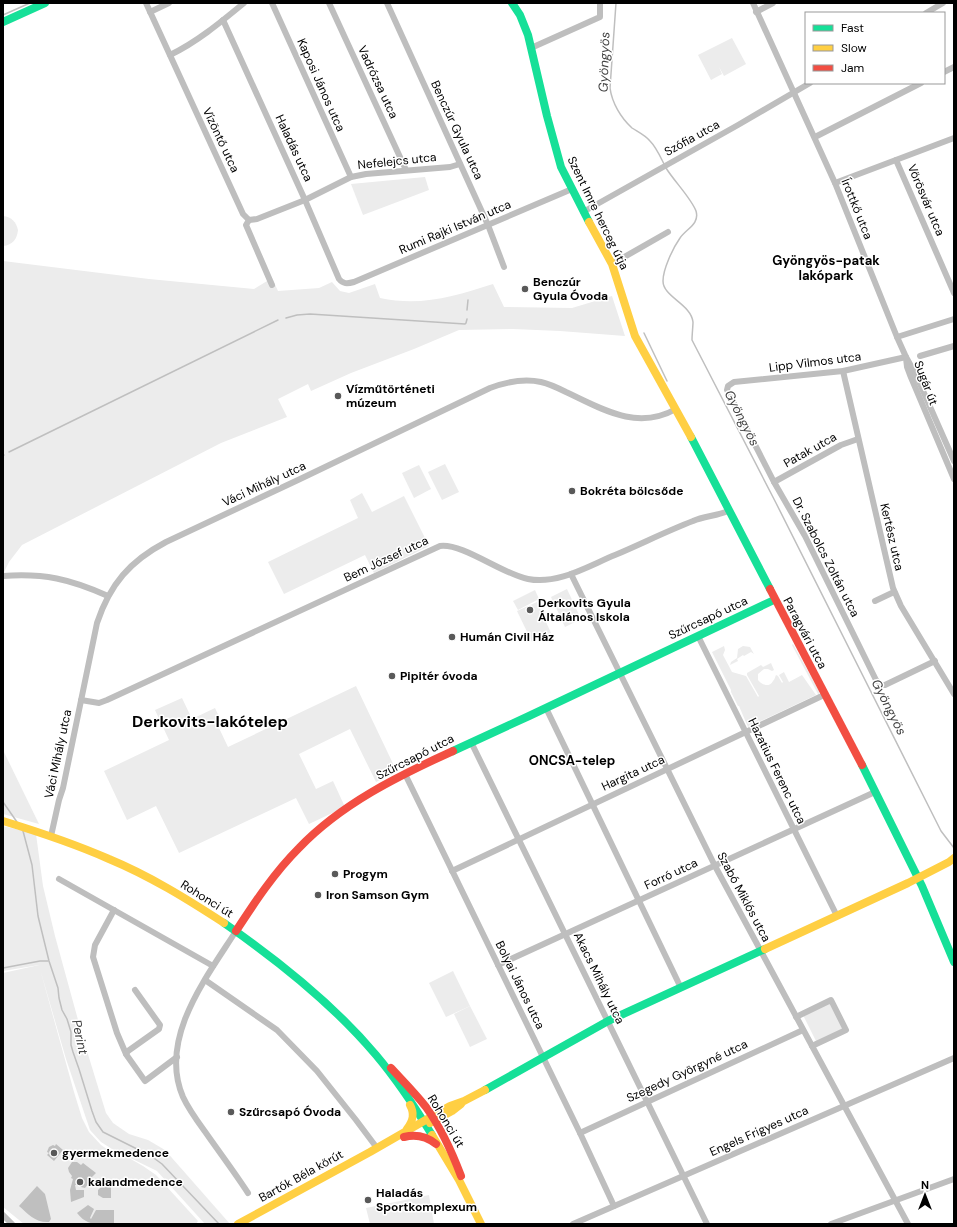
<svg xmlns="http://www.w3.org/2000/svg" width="957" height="1227" font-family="'DM Sans',sans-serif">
	<rect width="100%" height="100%" fill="#fff"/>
	<!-- green -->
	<g fill="#ececec">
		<polygon points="732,38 746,64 724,76 719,67 722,74 711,80 698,55"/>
		<polygon points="425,177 429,190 363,215 351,184"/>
		<path d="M 3,216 C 12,217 16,222 18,230 C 17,239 13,245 3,246 Z"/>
		<path d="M 3,261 L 149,279 L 254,289 L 272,278 L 278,291 L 319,288 L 332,282 L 340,291 L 349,293 L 375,284 L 380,298 C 421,307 455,296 493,284 L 504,307 L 572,308 L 612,296 L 625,336 L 560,331 L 513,329 L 459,330 L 414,349 L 351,373 L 311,391 L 308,384 L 278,399 L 287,417 L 221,443 L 22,545 L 9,562 L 3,574 Z"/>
		<polygon points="445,464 459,492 442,500 428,472"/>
		<polygon points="419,465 431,489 414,498 402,473"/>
		<polygon points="362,493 372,512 404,496 429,546 374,573 365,555 284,594 268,562 358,518 350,500"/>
		<polygon points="567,589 581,619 565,627 551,597"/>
		<polygon points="535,590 539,599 518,610 513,601"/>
		<polygon points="537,602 551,633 532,642 517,611"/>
		<polygon points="793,644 819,691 819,696 792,645"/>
		<path d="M 724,646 L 725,650 L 723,655 L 732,672 L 746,676 L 758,697 L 759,696 L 747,675 L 747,673 L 761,665 L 763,667 L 771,663 L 774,670 L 772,671 L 768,669 L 764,669 L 758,674 L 758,680 C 762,685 769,688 773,681 C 775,679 775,677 776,675 L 778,676 L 782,683 L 783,682 L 779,675 L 784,672 L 789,682 L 802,675 L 816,695 L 748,727 L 739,706 L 738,706 L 731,692 L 731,690 L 712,652 Z"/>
		<polygon points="743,646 750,647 754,654 751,652 744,656 743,655 737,659 738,661 730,665 731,662 737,658 738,649"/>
		<polygon points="356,686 397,772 376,782 350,729 299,754 316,789 333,781 345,807 309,824 296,798 179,853 156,806 127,820 104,771 169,740 155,710 182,698 192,719 215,708 223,725 219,728 228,747"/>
		<polygon points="3,750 39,824 3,814"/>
		<polygon points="3,826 36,834 43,886 55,936 83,1038 106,1113 113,1123 129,1134 148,1140 165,1150 230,1224 205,1224 157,1171 112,1149 101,1142 90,1130 66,1059 40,969 74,1092 82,1118 89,1132 101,1145 111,1152 129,1158 143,1166 156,1175 198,1221 196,1224 24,1224 3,1207 3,973 39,965 3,971"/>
		<polygon points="453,971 470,1006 446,1017 429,983"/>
		<polygon points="831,1001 845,1029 817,1043 803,1015"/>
		<polygon points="470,1006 487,1039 470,1047 454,1014"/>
		<polygon points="429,1195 434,1224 370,1224 366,1208"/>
	</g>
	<!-- water -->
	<g fill="#bfbfbf">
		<polygon points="56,1144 63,1150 54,1161 47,1155 49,1153 47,1152 49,1147 53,1145 55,1146"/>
		<polygon points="72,1162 77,1162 81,1165 83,1163 96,1173 88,1181 88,1184 85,1188 81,1187 78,1184 75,1185 76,1190 84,1190 84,1197 71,1202 70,1190 73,1179 71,1178 72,1176 69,1172 68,1168"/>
		<path d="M 37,1186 L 45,1194 L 51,1219 L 49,1222 C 36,1223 28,1214 19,1206 Z"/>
		<polygon points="102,1186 111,1186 111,1198 103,1198 98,1195 98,1190"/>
		<path d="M 88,1205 L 94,1209 L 90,1218 L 91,1219 L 96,1210 L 114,1210 L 114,1224 C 98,1224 88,1227 77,1213 Z"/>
	</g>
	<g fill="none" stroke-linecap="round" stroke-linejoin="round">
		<!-- stream -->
		<g stroke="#bfbfbf" stroke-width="1.5">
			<path d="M 616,3 L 610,88 C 612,103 621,118 632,128 C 638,132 645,135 650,141 C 656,147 660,156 664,164"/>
			<polyline points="3,15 30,3"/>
			<path d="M 666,168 C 674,181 691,198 696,211 C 700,224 686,229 680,238 C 673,248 663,269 663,281 C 663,297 691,304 693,322 C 693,326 692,335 692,340 L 776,503 L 941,831 L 954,848"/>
			<polyline points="467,310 468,300"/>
			<polyline points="286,318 297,315 310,314 465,324 466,323 467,319"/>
			<polyline points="644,333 667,381"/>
			<polyline points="9,452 278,320"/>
			<polyline points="3,456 4,455"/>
			<polyline points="3,802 17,822"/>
			<polyline points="23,831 32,865 38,916 49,961 58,988 59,998 62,1010 67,1019 71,1032 71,1045 73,1052 79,1069 92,1111 96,1122 103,1132 151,1156 162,1164 219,1224"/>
			<polyline points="3,968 40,961 48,961"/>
		</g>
		<!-- street -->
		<g stroke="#bebebe" stroke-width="6">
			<polyline points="146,3 243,214 249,220"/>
			<polyline points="272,3 351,177"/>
			<polyline points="329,3 406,170"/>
			<polyline points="387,3 488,225 504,267"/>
			<polyline points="753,3 835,183 897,337 906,357 916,375 954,461"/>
			<polyline points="150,12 169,3"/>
			<polyline points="756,12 773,3"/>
			<polyline points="926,13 943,3"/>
			<path d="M 223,20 L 305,200 L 339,279 C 343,284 347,284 354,282 L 572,189"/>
			<polyline points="531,48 600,17 600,3"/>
			<path d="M 170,55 C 197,42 221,22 244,3"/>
			<polyline points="944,72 954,67"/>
			<polyline points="815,137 921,83"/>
			<polyline points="896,160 954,293"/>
			<polyline points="835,183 954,138"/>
			<polyline points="583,212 738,125 810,83"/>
			<polyline points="249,220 257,219 305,200 351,177 366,174 450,167 460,164"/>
			<polyline points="249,220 246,225 272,285"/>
			<polyline points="612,264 668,232"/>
			<polyline points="897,337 954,319"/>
			<polyline points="920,356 954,346"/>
			<polyline points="906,357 843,371 734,382 728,386 727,390 774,482 805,536 876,680 881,685 885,685 935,661"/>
			<polyline points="906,358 907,367 910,375 954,479"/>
			<polyline points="843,371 893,588 901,606 954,694"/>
			<polyline points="774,482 841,445 858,439"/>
			<polyline points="571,574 715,866 908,1224"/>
			<path d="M 3,576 C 44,573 70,579 108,596"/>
			<polyline points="875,601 894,592"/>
			<polyline points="698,636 837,916"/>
			<path d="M 81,700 L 99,703 L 107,700 L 440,546 C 463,543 502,574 528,579 C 558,585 588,566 615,555 C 641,544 667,531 693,521 C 704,516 717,516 728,511"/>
			<polyline points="546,708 681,988"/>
			<polyline points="471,742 707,1224"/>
			<polyline points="405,774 580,1133 614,1206"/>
			<path d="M 51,836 L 59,800 L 63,788 L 97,623 C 110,584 130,561 166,542 L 298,480 L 490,388 C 506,382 523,378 541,382 C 550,384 558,388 566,392 C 602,409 637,431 676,409"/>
			<polyline points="452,871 824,695"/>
			<polyline points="59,879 213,966"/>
			<polyline points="114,910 95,945 93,957 117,1033 126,1054"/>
			<path d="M 236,931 C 206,978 158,1039 183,1097 C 189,1110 198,1122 206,1133 C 220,1153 235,1173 248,1193"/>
			<polyline points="498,965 875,792"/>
			<polyline points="205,980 277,1030 317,1071 356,1120 377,1148"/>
			<polyline points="135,990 160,1025 159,1029 128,1051 126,1054 128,1057 145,1081 177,1057"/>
			<polyline points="796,1017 831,1000 846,1030 812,1046"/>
			<polyline points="580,1133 803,1030"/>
			<polyline points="3,1215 12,1224"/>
			<polyline points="573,1224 954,1058"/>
			<polyline points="831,1224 954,1179"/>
		</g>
		<!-- fast -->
		<g stroke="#16e098" stroke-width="8">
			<polyline points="512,3 520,15 528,35 547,116 561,167 589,222"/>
			<polyline points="3,22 45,3"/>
			<polyline points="691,437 770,589"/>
			<polyline points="453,751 529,716 774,600"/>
			<polyline points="862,765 922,886 954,962"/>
			<path d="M 224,923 C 279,961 333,1004 376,1055 C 397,1080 415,1107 432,1135"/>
			<polyline points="485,1090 608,1021 765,949"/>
		</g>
		<!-- slow -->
		<g stroke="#ffcf43" stroke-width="8">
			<polyline points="589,222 612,264 635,336 691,437"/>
			<path d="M 3,821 C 39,832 75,844 109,859 C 150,876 187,899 224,923"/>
			<polyline points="765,949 908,883 949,862 954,858"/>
			<polyline points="430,1123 452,1111 461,1104"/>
			<path d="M 407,1129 C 413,1121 415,1114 410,1105"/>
			<polyline points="432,1135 459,1180 481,1224"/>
			<polyline points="238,1224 370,1152 450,1106 464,1101 485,1090"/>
		</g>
		<!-- jam -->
		<g stroke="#f24e42" stroke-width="8">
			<polyline points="770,589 862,765"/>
			<path d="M 236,931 C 255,902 274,873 299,848 C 341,804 398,776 453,751"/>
			<path d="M 391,1068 C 403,1081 415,1093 426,1107 C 441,1128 452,1152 461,1176"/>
			<path d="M 404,1137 C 416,1134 426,1136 436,1144"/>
		</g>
	</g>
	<!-- markers -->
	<g fill="#595959" stroke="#fff" stroke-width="1.5">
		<circle cx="525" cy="289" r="4"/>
		<circle cx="338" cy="396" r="4"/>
		<circle cx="572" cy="491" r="4"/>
		<circle cx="530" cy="610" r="4"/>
		<circle cx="452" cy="637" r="4"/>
		<circle cx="392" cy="676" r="4"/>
		<circle cx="335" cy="874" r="4"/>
		<circle cx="318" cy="895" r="4"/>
		<circle cx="231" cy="1112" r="4"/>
		<circle cx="54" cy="1153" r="4"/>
		<circle cx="80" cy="1182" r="4"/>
		<circle cx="368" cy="1200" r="4"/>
	</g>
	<g text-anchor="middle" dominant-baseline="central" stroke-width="3" stroke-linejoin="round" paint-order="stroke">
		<!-- street labels -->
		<g font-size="12" fill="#000" stroke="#fff">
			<text transform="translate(378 82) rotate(65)">Vadrózsa utca</text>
			<text transform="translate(321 85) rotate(66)">Kaposi János utca</text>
			<text transform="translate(457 130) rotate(65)">Benczúr Gyula utca</text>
			<text transform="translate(692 138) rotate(-29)">Szófia utca</text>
			<text transform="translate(221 140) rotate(65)">Vízöntő utca</text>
			<text transform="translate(294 148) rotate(65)">Haladás utca</text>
			<text transform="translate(397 161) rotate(-6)">Nefelejcs utca</text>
			<text transform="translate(926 200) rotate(67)">Vörösvár utca</text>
			<text transform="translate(857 209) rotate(68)">Írottkő utca</text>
			<text transform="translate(598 213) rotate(64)">Szent Imre herceg útja</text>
			<text transform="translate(455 227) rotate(-23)">Rumi Rajki István utca</text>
			<text transform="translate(815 362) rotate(-7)">Lipp Vilmos utca</text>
			<text transform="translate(926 383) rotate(69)">Sugár út</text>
			<text transform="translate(810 450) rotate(-29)">Patak utca</text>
			<text transform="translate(264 484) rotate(-25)">Váci Mihály utca</text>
			<text transform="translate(892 537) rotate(77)">Kertész utca</text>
			<text transform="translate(826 557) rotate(63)">Dr. Szabolcs Zoltán utca</text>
			<text transform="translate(386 559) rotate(-25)">Bem József utca</text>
			<text transform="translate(708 618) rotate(-25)">Szűrcsapó utca</text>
			<text transform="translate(805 633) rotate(62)">Paragvári utca</text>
			<text transform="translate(58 754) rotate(-78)">Váci Mihály utca</text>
			<text transform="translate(415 757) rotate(-27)">Szűrcsapó utca</text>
			<text transform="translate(777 771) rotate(64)">Hazatius Ferenc utca</text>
			<text transform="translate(633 773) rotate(-25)">Hargita utca</text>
			<text transform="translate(671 874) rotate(-25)">Forró utca</text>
			<text transform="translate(744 897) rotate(62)">Szabó Miklós utca</text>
			<text transform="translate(207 899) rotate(32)">Rohonci út</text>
			<text transform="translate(599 978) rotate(64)">Akacs Mihály utca</text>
			<text transform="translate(520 985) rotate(64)">Bolyai János utca</text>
			<text transform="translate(687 1071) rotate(-25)">Szegedy Györgyné utca</text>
			<text transform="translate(446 1121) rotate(59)">Rohonci út</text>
			<text transform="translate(759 1131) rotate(-24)">Engels Frigyes utca</text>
			<text transform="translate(301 1176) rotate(-29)">Bartók Béla körút</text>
		</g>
		<!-- poi labels -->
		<g font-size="12" font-weight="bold" fill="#000" stroke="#fff" text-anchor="start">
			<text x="533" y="282">Benczúr<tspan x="533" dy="14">Gyula Óvoda</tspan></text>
			<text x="346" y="389">Vízműtörténeti<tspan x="346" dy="14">múzeum</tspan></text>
			<text x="580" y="491">Bokréta bölcsőde</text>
			<text x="538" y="603">Derkovits Gyula<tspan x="538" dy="14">Általános Iskola</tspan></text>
			<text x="460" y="637">Humán Civil Ház</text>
			<text x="400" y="676">Pipitér óvoda</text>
			<text x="343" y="874">Progym</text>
			<text x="326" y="895">Iron Samson Gym</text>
			<text x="239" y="1112">Szűrcsapó Óvoda</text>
			<text x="62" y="1153">gyermekmedence</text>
			<text x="88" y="1182">kalandmedence</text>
			<text x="376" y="1193">Haladás<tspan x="376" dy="14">Sportkomplexum</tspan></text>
		</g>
		<!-- water labels -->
		<g font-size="13" font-style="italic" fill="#444" stroke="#fff">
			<text transform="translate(604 62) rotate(-88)">Gyöngyös</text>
			<text transform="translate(742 418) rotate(63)">Gyöngyös</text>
			<text transform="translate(889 707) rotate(63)">Gyöngyös</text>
			<text transform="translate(80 1037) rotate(78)">Perint</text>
		</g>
		<!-- neighbourhood labels -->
		<g font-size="13" font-weight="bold" fill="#000" stroke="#fff">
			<text x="826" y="260">Gyöngyös-patak<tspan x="826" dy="15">lakópark</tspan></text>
			<text x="572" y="760">ONCSA-telep</text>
		</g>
		<!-- district labels -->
		<g font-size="16" font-weight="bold" fill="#000" stroke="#fff">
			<text x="210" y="721">Derkovits-lakótelep</text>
		</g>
	</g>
	<!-- border -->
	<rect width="957" height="1227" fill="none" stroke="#000000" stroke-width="8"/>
	<!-- legend -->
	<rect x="805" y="12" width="140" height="72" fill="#ffffff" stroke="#999999"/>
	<rect x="813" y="25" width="20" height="6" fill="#16e098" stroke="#999999"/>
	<text x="841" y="32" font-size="12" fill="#000000">Fast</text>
	<rect x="813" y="45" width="20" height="6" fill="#ffcf43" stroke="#999999"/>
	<text x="841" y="52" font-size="12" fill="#000000">Slow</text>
	<rect x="813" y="65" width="20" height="6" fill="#f24e42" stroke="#999999"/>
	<text x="841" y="72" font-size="12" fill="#000000">Jam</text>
	<!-- north arrow -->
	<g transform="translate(925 1195)" stroke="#ffffff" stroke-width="3" paint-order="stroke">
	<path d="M0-3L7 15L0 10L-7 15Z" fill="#000000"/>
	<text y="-6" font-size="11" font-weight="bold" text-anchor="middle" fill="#000000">N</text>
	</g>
</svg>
